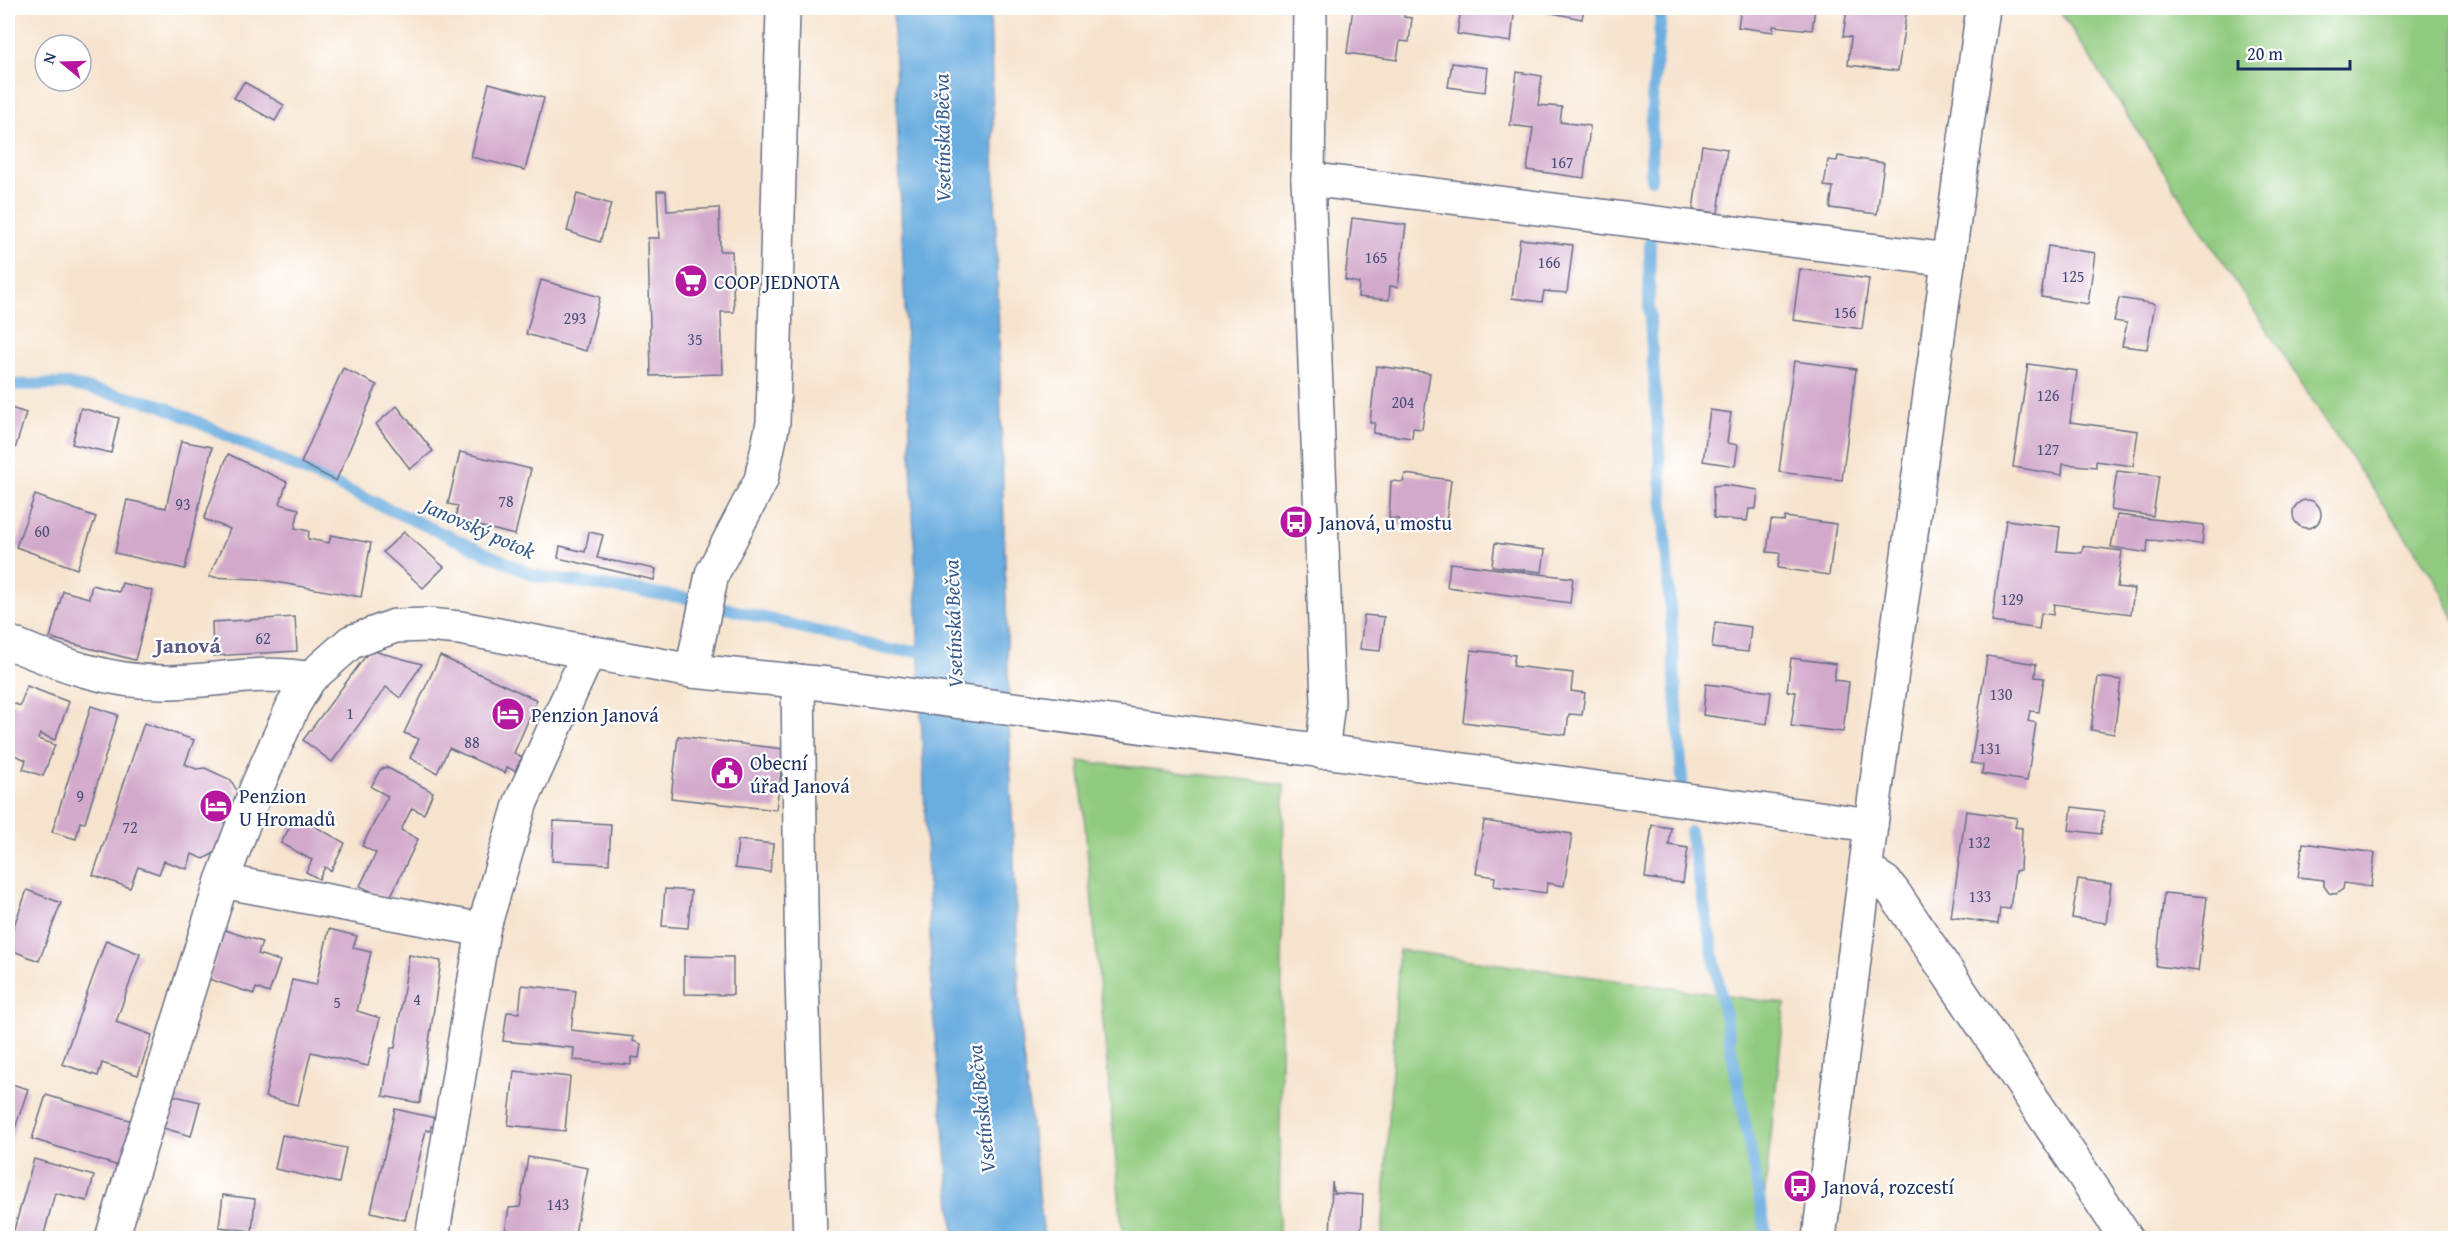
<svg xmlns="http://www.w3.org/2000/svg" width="2463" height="1246" font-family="'Gentium Book Plus',serif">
	<rect width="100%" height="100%" fill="#fff"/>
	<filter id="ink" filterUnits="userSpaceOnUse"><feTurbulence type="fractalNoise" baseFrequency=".0167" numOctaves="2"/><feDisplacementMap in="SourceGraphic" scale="12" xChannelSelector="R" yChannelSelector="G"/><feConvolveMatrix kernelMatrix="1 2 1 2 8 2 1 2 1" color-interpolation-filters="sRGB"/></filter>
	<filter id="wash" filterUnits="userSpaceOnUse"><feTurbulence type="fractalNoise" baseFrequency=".008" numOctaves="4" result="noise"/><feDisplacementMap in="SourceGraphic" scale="24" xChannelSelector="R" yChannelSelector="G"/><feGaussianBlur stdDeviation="1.35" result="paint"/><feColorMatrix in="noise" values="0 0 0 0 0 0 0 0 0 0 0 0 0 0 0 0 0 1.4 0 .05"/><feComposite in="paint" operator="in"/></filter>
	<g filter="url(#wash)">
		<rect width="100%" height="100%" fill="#f6e3cd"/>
		<!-- green -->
		<g fill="#90ca7e" stroke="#567c6e" stroke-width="1.5">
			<polygon points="2058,8 2455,8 2455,621 2435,579 2328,424"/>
			<polygon points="1079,761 1284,784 1279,1238 1123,1238"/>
			<polygon points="1399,950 1785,1004 1760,1238 1382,1238"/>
		</g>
		<!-- water -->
		<polygon fill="#6aaddf" stroke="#426e9e" stroke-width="1.5" points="893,8 990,8 1011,789 1021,1038 1044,1238 954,1238 933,1012"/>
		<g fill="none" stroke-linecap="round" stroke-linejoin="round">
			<!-- stream -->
			<g stroke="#6aaddf" stroke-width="12">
				<polyline points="1651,179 1652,101 1662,8"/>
				<polyline points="1650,241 1649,305 1683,792"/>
				<polyline points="8,385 68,384 158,404 536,576 686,598 890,650 934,651"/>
				<polyline points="1690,832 1767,1238"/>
			</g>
		</g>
		<g id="blocks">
			<!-- building -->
			<g fill="#d2a9cb">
				<polygon points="1353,8 1405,8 1404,17 1412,18 1409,42 1400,41 1397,60 1347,53"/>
				<polygon points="1461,8 1514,15 1511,42 1457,34"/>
				<polygon points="1547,8 1584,8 1582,19 1547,12"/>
				<polygon points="1741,8 1815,8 1812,30 1773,26 1773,32 1738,27"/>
				<polygon points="1844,8 1907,8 1898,71 1848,65 1851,37 1843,36 1847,10"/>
				<polygon points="1452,63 1488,68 1485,92 1448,87"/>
				<polygon points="1517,72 1542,76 1538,105 1562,107 1560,122 1590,126 1584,178 1527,170 1533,128 1510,125"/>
				<polygon points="244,82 284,105 275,121 234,98"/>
				<polygon points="489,83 544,98 525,170 471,157"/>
				<polygon points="1702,145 1727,149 1718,213 1693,210"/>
				<polygon points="1838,156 1884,163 1877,214 1830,208 1833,187 1824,186 1828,160 1837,161"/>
				<polygon points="657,191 666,191 667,211 719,208 720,251 732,251 734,312 721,312 723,374 651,376 648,238 659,238"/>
				<polygon points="577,194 611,204 600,242 567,231"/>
				<polygon points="1352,218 1406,225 1398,287 1390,286 1389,300 1358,297 1359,283 1345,280"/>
				<polygon points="1520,239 1573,245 1567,293 1544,291 1542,302 1512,298"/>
				<polygon points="2048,246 2095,253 2088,304 2041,297"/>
				<polygon points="1800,269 1869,279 1862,329 1793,320"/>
				<polygon points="541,280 600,297 586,351 526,334"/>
				<polygon points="2119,298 2155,304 2147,349 2122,346 2127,323 2114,321"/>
				<polygon points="1794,361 1856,369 1842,480 1779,472"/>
				<polygon points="2028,364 2077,371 2070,422 2138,431 2133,466 2096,461 2096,467 2063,464 2062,475 2013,467"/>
				<polygon points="1376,366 1430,373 1422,429 1413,428 1412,438 1373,433 1375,423 1370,423"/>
				<polygon points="343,368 377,385 336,481 301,463"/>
				<polygon points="397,406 433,451 410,469 376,424"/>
				<polygon points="8,407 26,413 13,456 8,455"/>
				<polygon points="81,408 119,418 111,453 72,444"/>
				<polygon points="1710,410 1731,413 1727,443 1738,445 1735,466 1703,461"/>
				<polygon points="181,441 212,447 185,569 115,553 127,500 166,508"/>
				<polygon points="460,452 531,469 515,535 455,520 458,506 448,504"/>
				<polygon points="228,454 287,482 280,504 299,509 295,528 309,531 308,539 329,543 331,535 371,543 361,597 258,579 209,577 230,529 204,519"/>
				<polygon points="2117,471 2159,476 2153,516 2111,510"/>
				<polygon points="1405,474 1451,480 1445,530 1399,524 1399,519 1389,518 1391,481 1403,482"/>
				<polygon points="1724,485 1758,490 1756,509 1749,509 1747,521 1714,518 1713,486"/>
				<polygon points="35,495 96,517 77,569 16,547"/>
				<circle cx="2307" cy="514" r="14"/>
				<polygon points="2117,515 2204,525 2202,544 2148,540 2147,553 2111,547"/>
				<polygon points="1785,517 1836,524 1829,575 1778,568 1780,553 1767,552 1771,520 1784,521"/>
				<polygon points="2006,520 2060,527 2057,551 2082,553 2083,546 2122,551 2117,587 2134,589 2131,614 2054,604 2053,615 2041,613 2039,629 1992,622"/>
				<polygon points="404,532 444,567 423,588 383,552"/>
				<polygon points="589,532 603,535 597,558 656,569 654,580 558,558 560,546 585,552"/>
				<polygon points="1495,543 1545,550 1542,572 1492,566"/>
				<polygon points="1450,563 1573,578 1570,603 1447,587"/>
				<polygon points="122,583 153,591 135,660 50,638 63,591 89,598 92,585 119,592"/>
				<polygon points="1364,615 1384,617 1380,651 1360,649"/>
				<polygon points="295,617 297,651 213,656 212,622"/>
				<polygon points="1715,622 1751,627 1748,652 1712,648"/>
				<polygon points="370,650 422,664 400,698 386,687 332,762 303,740"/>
				<polygon points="1471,650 1515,655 1513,666 1573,673 1571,691 1585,693 1582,715 1569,714 1566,735 1463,722"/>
				<polygon points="440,656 537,700 514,753 522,757 515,771 507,767 505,773 449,748 437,773 410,758 419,739 404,733"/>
				<polygon points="1987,656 2036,664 2035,677 2044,678 2039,712 2030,711 2028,721 2036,723 2027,781 1982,774 1983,765 1971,763"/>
				<polygon points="1791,658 1836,664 1834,680 1849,682 1843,732 1791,726 1796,692 1787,691"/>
				<polygon points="2098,677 2121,680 2114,734 2091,730"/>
				<polygon points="1706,684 1771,692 1767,724 1703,715"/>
				<polygon points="27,686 69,702 55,740 40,734 38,739 55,745 43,776 23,769 26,760 8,752 8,701 20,706"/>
				<polygon points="91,706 118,715 85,823 80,822 76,839 52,832"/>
				<polygon points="144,723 194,740 185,764 196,769 205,768 231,780 238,793 218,851 204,859 192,854 187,869 164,861 159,874 138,867 130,888 93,875"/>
				<polygon points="678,736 784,749 776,810 671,798"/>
				<polygon points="386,767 433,792 424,814 412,808 401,830 418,839 389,900 360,886 376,853 362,846 388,796 371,787 380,770"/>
				<polygon points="2072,807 2104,811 2101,834 2069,830"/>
				<polygon points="1966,811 2017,818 2015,827 2022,828 2020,870 2015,871 2010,909 2000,908 1998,924 1951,917"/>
				<polygon points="296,816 345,843 331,871 325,867 319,879 306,872 312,860 281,843"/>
				<polygon points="554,821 611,824 609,864 552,861"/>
				<polygon points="1484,821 1572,834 1564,886 1547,883 1546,893 1494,886 1495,877 1476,874"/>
				<polygon points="1652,825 1671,828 1669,845 1688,848 1683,883 1645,878"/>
				<polygon points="738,840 773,844 770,872 735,868"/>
				<polygon points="2303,843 2375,853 2371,887 2344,883 2343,889 2336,894 2329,893 2324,886 2324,880 2298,877"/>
				<polygon points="2078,879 2111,884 2106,923 2072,918"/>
				<polygon points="665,889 691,891 688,928 662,926"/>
				<polygon points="27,890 61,903 39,961 8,949 8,942"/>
				<polygon points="2164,893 2207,897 2198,971 2156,966"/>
				<polygon points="329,929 357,936 353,948 371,952 357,1011 380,1018 368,1066 311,1052 298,1105 265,1097 292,980 316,985"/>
				<polygon points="225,930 262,942 258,954 280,961 269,993 256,988 254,994 209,979"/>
				<polygon points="106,940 140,954 116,1022 152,1035 138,1075 102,1063 98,1076 62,1064"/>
				<polygon points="409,955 441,961 420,1103 383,1096 391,1048 395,1048"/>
				<polygon points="684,956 733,957 733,995 684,994"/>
				<polygon points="522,985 576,991 571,1030 634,1037 633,1041 641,1044 639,1058 631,1057 631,1065 573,1060 574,1048 503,1041 507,1012 519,1013"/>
				<polygon points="514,1071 570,1077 565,1131 508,1125"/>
				<polygon points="8,1083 28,1089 10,1144 8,1143"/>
				<polygon points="46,1095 136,1122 125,1168 32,1139"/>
				<polygon points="172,1095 200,1102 191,1136 163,1128"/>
				<polygon points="395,1109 440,1119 438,1128 431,1126 430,1131 426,1130 405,1220 371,1212"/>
				<polygon points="282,1135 346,1148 339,1183 275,1169"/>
				<polygon points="528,1157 588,1168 574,1238 504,1238 509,1208 520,1207"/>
				<polygon points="34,1159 94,1176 87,1201 55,1193 43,1238 17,1238 12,1237"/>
				<polygon points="1332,1182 1334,1193 1363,1195 1361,1238 1330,1238"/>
				<polygon points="223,1195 255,1199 252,1231 219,1227"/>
			</g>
		</g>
	</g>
	<g filter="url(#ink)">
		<use href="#blocks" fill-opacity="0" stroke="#686e85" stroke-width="1.5"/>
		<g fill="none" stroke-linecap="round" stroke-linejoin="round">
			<!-- minor casing -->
			<g stroke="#686e85" stroke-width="36">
				<g id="minor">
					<polyline points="1310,8 1308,179 1328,702 1322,752"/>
					<polyline points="1308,179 1949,260"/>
					<path d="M 8,642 C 60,664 109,683 167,682 C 214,682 262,669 309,679"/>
					<polyline points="692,671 712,574 761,480 773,423 783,8"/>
					<polyline points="798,681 802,979 810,1238"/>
					<polyline points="1866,870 1885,882 1894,893 2126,1238"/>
					<polyline points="222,881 483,930"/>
					<polyline points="112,1238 222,881 257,787 293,706 309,679 351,642 395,626 427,625 460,628 589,652 521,802 483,930 432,1238"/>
				</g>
			</g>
			<!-- tertiary casing -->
			<g stroke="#686e85" stroke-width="36">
				<polyline id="tertiary" points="589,652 692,671 828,684 1871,825"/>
			</g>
			<!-- secondary casing -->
			<g stroke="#686e85" stroke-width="36">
				<polyline id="secondary" points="1819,1238 1871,825 1983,8"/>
			</g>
			<!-- minor -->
			<use href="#minor" stroke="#fff" stroke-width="33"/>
			<!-- tertiary -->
			<use href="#tertiary" stroke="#fff" stroke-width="33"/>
			<!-- secondary -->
			<use href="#secondary" stroke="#fff" stroke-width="33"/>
		</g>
	</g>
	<!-- icons -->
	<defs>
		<g id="supermarket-disc" transform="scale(1.725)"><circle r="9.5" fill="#b5179e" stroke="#fff"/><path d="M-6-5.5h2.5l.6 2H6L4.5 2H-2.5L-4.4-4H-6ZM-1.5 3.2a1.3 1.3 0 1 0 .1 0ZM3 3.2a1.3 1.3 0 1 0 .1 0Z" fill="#fff"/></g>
		<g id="bus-disc" transform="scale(1.725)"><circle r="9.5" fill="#b5179e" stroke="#fff"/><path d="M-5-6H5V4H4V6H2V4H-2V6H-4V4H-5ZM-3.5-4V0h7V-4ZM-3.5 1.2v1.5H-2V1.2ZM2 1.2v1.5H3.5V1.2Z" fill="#fff"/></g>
		<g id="hotel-disc" transform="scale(1.725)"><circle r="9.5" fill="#b5179e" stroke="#fff"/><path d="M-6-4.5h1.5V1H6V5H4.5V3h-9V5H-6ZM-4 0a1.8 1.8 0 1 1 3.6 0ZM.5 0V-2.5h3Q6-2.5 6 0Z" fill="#fff"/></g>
		<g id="civic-disc" transform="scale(1.725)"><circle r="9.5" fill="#b5179e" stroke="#fff"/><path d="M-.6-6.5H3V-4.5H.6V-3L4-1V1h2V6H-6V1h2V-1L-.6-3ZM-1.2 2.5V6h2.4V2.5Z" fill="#fff"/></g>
	</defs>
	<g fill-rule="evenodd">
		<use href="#supermarket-disc" x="691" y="281"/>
		<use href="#bus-disc" x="1296" y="522"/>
		<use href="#hotel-disc" x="508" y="714"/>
		<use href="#civic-disc" x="727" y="773"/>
		<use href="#hotel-disc" x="216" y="806"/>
		<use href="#bus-disc" x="1800" y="1186"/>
	</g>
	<g text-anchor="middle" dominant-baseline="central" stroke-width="4.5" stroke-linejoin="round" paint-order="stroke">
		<!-- number labels -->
		<g font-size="16" fill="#494e79">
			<text x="1562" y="162">167</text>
			<text x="1376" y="257">165</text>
			<text x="1549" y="262">166</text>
			<text x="2073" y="276">125</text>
			<text x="1845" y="312">156</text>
			<text x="575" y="318">293</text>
			<text x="695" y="339">35</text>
			<text x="2048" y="395">126</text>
			<text x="1403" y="402">204</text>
			<text x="2048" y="449">127</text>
			<text x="506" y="501">78</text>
			<text x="183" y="504">93</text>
			<text x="42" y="531">60</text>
			<text x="2012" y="599">129</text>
			<text x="263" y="638">62</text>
			<text x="2001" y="694">130</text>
			<text x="350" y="713">1</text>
			<text x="472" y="742">88</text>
			<text x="1990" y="748">131</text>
			<text x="80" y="796">9</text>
			<text x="130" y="827">72</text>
			<text x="1979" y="842">132</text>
			<text x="1980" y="896">133</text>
			<text x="417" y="999">4</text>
			<text x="337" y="1002">5</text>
			<text x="558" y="1204">143</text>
		</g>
		<!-- poi labels -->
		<g font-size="20" fill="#1b2f5e" stroke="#fff" text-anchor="start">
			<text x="714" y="281">COOP JEDNOTA</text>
			<text x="1319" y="522">Janová, u mostu</text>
			<text x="531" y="714">Penzion Janová</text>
			<text x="750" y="762">Obecní<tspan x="750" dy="23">úřad Janová</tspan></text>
			<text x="239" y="795">Penzion<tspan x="239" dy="23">U Hromadů</tspan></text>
			<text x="1823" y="1186">Janová, rozcestí</text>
		</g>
		<!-- water labels -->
		<g font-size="21" font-style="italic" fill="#375b8b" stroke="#fff">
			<text transform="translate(942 138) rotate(-91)">Vsetínská Bečva</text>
			<text transform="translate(479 528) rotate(24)">Janovský potok</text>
			<text transform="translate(953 624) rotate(-92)">Vsetínská Bečva</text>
			<text transform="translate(981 1109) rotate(-96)">Vsetínská Bečva</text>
		</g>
		<!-- quarter labels -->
		<g font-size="22" font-weight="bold" fill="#5b5a84" stroke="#fff">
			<text x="188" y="645">Janová</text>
		</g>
	</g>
	<!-- margin -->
	<rect width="2463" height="1246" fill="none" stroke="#fff" stroke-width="30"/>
	<!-- north arrow -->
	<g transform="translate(63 63) rotate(289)"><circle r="28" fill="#ffffff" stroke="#a4acbf" stroke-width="1.5"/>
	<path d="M0-4.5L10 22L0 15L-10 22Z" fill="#b5179e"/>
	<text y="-9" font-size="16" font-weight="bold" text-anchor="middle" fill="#1b2f5e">N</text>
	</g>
	<!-- scale -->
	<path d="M2238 60v9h112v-9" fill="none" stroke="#1b2f5e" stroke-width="3"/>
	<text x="2247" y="60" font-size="18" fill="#1b2f5e" stroke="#ffffff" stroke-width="4.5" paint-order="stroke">20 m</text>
</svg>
